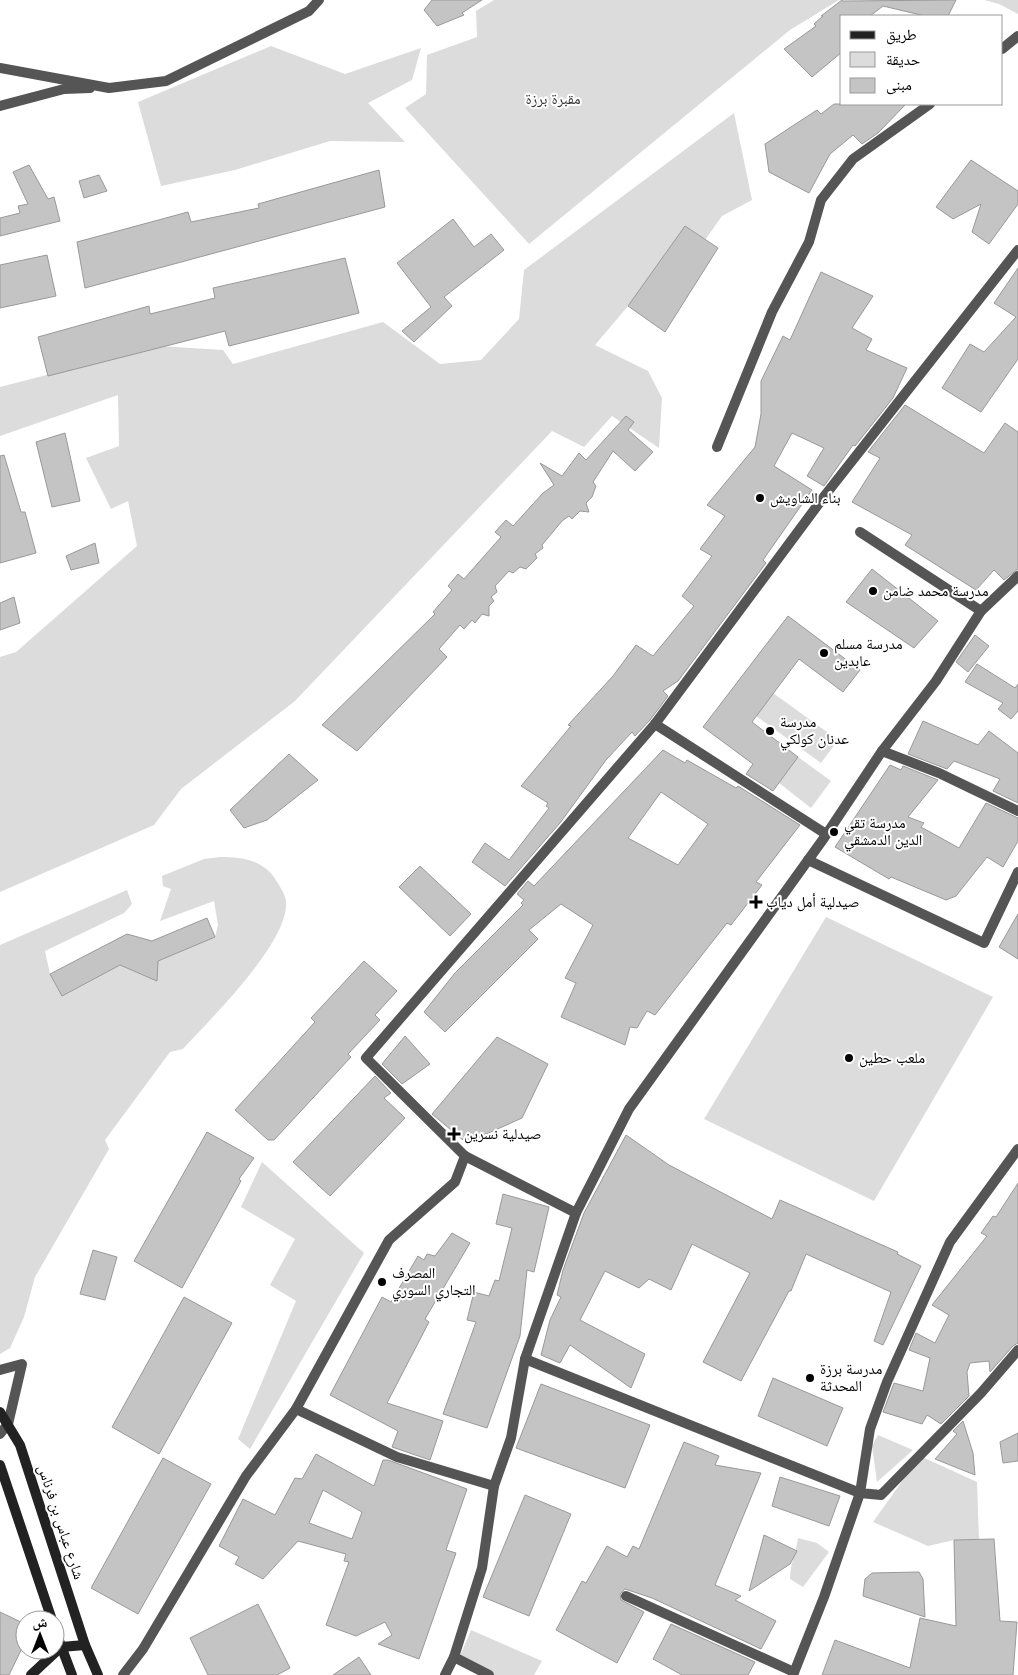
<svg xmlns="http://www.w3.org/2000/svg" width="1018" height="1675" font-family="'Varela Round','Noto Naskh Arabic',sans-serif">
	<rect width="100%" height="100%" fill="#fff"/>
	<!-- green -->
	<g fill="#dcdcdc">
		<polygon points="494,0 839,0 790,30 529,244 405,108 426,94 427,55 477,37 476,11"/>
		<polygon points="984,0 1018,0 1018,14 999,4"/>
		<polygon points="271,46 345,74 421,48 412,80 368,103 405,142 330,141 235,170 161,186 138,102"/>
		<polygon points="734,113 752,200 722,216 705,240 685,226 628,306 595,345 648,371 662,398 659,448 612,416 584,447 552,431 295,701 181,789 154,825 0,892 0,657 16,652 137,546 128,501 111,509 86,458 119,446 118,395 0,436 0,387 159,346 223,350 233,364 383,322 440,364 481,360 519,319 524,270"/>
		<polygon points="773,693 838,740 821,763 756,716"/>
		<polygon points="798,757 831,781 811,808 779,783"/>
		<path d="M 220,857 C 241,857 260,859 274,877 C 278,884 285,893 286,901 C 290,942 210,1019 183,1049 L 170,1052 L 105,1140 L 109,1149 L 35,1277 L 24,1317 L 10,1348 L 0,1354 L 0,945 L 127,890 L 132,904 L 124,913 L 45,951 L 50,974 L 62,996 L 120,965 L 157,981 L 158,961 L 215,937 L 218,925 L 214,901 L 160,921 L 171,889 L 163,886 L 162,876 L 204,859 Z"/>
		<polygon points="826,917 993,997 874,1201 704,1119"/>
		<polygon points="262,1162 364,1253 250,1449 238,1439 296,1301 270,1285 295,1239 241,1207"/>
		<polygon points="878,1435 913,1450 877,1482 872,1446"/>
		<polygon points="920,1456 977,1482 979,1539 954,1540 928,1546 873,1522"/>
		<path d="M 798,1538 L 817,1543 L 829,1552 L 803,1587 L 790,1579 C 790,1564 796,1553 798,1538 Z"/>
		<polygon points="471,1630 542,1661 534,1675 485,1675 457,1663"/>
	</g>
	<!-- building -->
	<g fill="#c4c4c4" stroke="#999" fill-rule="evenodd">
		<polygon points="432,0 482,0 462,13 464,15 437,26 424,10"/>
		<polygon points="842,0 842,1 956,0 948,16 925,16 883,6 870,16 842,16 842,52 812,77 784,49 816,26 814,24 823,16 821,16"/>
		<polygon points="834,104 906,104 878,133 862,144 853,135 830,154 809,193 769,172 765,144 817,110 821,114"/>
		<polygon points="971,160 1018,191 1018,204 989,244 972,232 981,204 953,219 936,207"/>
		<polygon points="29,165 48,199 54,197 60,221 0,236 0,218 20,213 18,206 28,204 13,172"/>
		<polygon points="379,170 385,207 85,288 77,242 188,212 191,222 259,208 258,204"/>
		<polygon points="99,175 107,191 84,198 79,181"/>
		<polygon points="453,219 474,247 491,234 504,250 444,297 452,306 414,342 402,331 431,307 397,263"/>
		<polygon points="685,226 718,248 665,332 628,306"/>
		<polygon points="47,255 56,296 0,308 0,265"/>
		<polygon points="345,258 359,313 229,346 225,331 48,376 38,337 149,306 150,314 215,298 213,288"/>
		<polygon points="1018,268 1018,359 981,412 942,388 970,344 984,352 1016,317 994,303"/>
		<polygon points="821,272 873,296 852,328 872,339 866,350 907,368 893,398 855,446 853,445 824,486 807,476 824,448 792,433 774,466 812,490 763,560 766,563 678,681 663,691 668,696 650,720 635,736 632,732 606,760 560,823 505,886 472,862 485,843 509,860 549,808 546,806 548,803 521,786 571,726 568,725 613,676 636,645 653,656 694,606 682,596 712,556 700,549 725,516 707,505 755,447 761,414 761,381 783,336 790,340"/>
		<polygon points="905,405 984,453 1005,423 1018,432 1018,569 1004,580 994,570 976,590 905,545 912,535 852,502 880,458 868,452"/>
		<polygon points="626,416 634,422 628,430 653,452 635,471 613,451 593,482 596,486 592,497 586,503 589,512 580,511 572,519 569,516 562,521 542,545 543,548 535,554 537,558 526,569 520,567 513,573 509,571 495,586 497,592 491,597 494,601 489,606 489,616 482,614 475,623 472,620 464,629 460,625 439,649 447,657 357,751 322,725 435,614 433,612 452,590 448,586 458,574 464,579 501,537 495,532 506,520 513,526 543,493 554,485 540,463 562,476 579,453 586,460"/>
		<polygon points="65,433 80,501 52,507 36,442"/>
		<polygon points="4,455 21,512 25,512 36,553 0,563 0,456"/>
		<polygon points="95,543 99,563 71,570 66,556"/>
		<polygon points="872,569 938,621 914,648 846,602"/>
		<polygon points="14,597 20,623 0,630 0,603"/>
		<polygon points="788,616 860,670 843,692 799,659 752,722 798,757 773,791 746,774 753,764 703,727"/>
		<polygon points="975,635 989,646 968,672 956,662"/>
		<polygon points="977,664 1015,688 1018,684 1018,711 1011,719 998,709 1003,703 965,682"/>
		<polygon points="923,721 978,745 989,731 1018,753 1018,803 993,791 1000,779 954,761 947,769 908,754"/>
		<path d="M 663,750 L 685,763 L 687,760 L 736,788 L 738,786 L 800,825 L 756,882 L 762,885 L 731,925 L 727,923 L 655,1015 L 647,1011 L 637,1028 L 630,1027 L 625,1045 L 561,1017 L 576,983 L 565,978 L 593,925 L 561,904 L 529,930 L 538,939 L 445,1032 L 424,1012 L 455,973 L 523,905 L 521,903 L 524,900 L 517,894 L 528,881 L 534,886 ZM 661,792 L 708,824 L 678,865 L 628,838 Z"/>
		<polygon points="289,754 318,780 267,820 244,828 230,810"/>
		<polygon points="890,765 901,770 903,766 938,780 908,817 924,823 921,827 959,848 986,803 1018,818 1018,841 1003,867 987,857 956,896 946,900 891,877 889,879 835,847"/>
		<polygon points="420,866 471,914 450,936 399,887"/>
		<polygon points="1018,914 1018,959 999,947"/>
		<polygon points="207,918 215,937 158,961 157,981 120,965 62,996 50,974 127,934 152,941"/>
		<polygon points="364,961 397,991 375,1015 380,1020 348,1054 351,1057 274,1140 268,1140 235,1110 315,1022 311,1018"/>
		<polygon points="405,1036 430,1064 402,1084 382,1064"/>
		<polygon points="497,1037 548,1064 522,1118 473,1140 463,1140 432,1114"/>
		<polygon points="375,1076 391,1093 384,1098 405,1118 330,1196 293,1162"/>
		<polygon points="207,1132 254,1158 239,1179 241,1181 182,1288 134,1261"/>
		<polygon points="626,1135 669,1165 772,1219 780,1200 898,1252 897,1254 921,1266 883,1345 874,1341 891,1292 806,1254 791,1291 789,1291 741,1381 703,1362 750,1273 692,1244 671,1290 649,1279 639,1288 605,1271 580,1320 645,1354 631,1388 570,1345 560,1363 541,1355 550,1320 561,1297 557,1295 563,1270 584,1213"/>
		<polygon points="1018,1183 1018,1343 1013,1346 990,1372 989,1361 970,1363 967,1372 969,1396 941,1424 927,1415 922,1424 883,1412 894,1383 923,1391 930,1358 909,1350 916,1333 935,1343 949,1315 932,1305 987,1236 981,1233 993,1216 996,1217"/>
		<polygon points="503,1194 549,1207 534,1272 527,1270 520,1336 487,1428 443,1414 476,1322 467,1320 474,1292 489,1296 495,1280 499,1281 512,1228 496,1224"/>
		<polygon points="452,1233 470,1243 425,1319 429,1322 387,1403 443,1421 430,1460 392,1447 398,1431 330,1395 382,1297 391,1302 418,1256 424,1260 427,1254 435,1256"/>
		<polygon points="93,1250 117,1257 105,1300 80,1294"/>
		<polygon points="184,1297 232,1323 159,1454 112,1427"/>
		<polygon points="773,1378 843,1408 827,1446 758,1416"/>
		<polygon points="541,1384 650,1425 625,1488 516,1448"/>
		<polygon points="963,1421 973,1453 975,1475 935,1459 957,1434 953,1431"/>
		<polygon points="1018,1433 1018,1461 1003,1463 1000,1442"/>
		<polygon points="684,1442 719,1456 715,1465 761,1473 715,1585 741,1596 735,1600 776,1621 761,1649 652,1598 625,1589 620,1594 621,1600 644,1612 617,1663 556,1630 582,1581 586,1583 607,1546 627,1557 633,1546 639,1549"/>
		<path d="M 316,1454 L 374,1486 L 383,1460 L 388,1460 L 467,1489 L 446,1550 L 456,1553 L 419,1659 L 378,1644 L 392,1635 L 385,1622 L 356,1636 L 326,1625 L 349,1562 L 344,1561 L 346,1554 L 298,1541 L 263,1579 L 235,1564 L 239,1557 L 219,1546 L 243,1499 L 275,1515 L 295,1478 L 302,1479 ZM 323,1490 L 362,1512 L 352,1539 L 309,1523 Z"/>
		<polygon points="163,1458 211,1484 138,1614 91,1588"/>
		<polygon points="780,1477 840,1496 829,1526 772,1506"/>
		<polygon points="525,1495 571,1514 529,1616 483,1597"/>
		<polygon points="764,1535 797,1551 790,1564 749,1591"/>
		<polygon points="994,1539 1000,1621 1017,1622 1013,1675 822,1675 835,1640 910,1668 920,1618 956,1626 954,1540"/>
		<polygon points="919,1572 923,1579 925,1617 863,1596 865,1579 872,1573"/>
		<polygon points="258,1604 290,1668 277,1675 208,1675 190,1638"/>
		<polygon points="0,1612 25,1624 25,1642 9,1675 0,1675"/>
		<polygon points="671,1624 755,1662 748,1675 682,1675 653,1659"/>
		<polygon points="359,1657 371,1675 333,1675"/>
	</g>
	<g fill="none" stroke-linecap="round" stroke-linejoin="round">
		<!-- street -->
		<g stroke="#555" stroke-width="10">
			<polyline points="1002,49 1018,36"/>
			<polyline points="0,68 109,88 166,81 309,11 319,0"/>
			<polyline points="0,106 64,89 90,88"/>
			<polyline points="717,447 772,312 809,242 821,200 853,159 930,104"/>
			<polyline points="860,532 981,611"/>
			<polyline points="655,724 826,834"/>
			<polyline points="882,751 939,773 1018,811"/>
			<polyline points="808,860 984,943 1018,872"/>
			<polyline points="1018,1149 950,1242 887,1382 870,1429 860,1493 881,1495 981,1393 1018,1350"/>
			<polyline points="465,1156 576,1213"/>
			<polyline points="525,1359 860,1493 824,1597 793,1675"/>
			<polyline points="0,1370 22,1364 8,1424 0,1434"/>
			<polyline points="296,1409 397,1457 494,1486"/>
			<polyline points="626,1596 794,1672"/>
			<polyline points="454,1657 489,1675"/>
			<polyline points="123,1675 143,1649 246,1476 296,1409 389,1240 455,1182 465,1156 366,1058 655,724 826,494 1018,250"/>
			<polyline points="445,1675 454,1657 482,1568 494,1486 511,1438 525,1359 576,1213 629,1109 824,838 882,751 936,681 981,611 1018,576"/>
		</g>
		<!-- secondary -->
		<g stroke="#222" stroke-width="10">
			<polyline points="0,1412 20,1445 85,1645 98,1675"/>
			<polyline points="0,1465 52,1620"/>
			<polyline points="55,1630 72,1675"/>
			<polyline points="61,1647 85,1645"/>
			<polyline points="31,1675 61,1647"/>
		</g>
	</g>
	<!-- markers -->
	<g fill="#000" stroke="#fff" stroke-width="2">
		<circle cx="760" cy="498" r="5"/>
		<circle cx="873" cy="591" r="5"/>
		<circle cx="824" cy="653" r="5"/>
		<circle cx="770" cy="731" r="5"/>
		<circle cx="834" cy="832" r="5"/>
		<path d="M753.5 894.5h5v5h5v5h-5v5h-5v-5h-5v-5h5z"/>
		<circle cx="849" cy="1058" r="5"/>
		<path d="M451.5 1126.5h5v5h5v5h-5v5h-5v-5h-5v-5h5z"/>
		<circle cx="382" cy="1282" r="5"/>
		<circle cx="810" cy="1378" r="5"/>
	</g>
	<g text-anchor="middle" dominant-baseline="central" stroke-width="4" stroke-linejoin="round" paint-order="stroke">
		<!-- park labels -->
		<g font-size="15" fill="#333" stroke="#fff">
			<text x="553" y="99">مقبرة برزة</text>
		</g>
		<!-- poi labels -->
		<g font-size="15" fill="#000" stroke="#fff" text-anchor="start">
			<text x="770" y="498">بناء الشاويش</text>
			<text x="883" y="591">مدرسة محمد ضامن</text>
			<text x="834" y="644">مدرسة مسلم<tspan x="834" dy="17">عابدين</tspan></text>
			<text x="780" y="722">مدرسة<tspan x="780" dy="17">عدنان كولكي</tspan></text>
			<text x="844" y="823">مدرسة تقي<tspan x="844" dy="17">الدين الدمشقي</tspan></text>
			<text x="766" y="902">صيدلية أمل دياب</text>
			<text x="859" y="1058">ملعب حطين</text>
			<text x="464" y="1134">صيدلية نسرين</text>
			<text x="392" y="1273">المصرف<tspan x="392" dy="17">التجاري السوري</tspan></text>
			<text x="820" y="1369">مدرسة برزة<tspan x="820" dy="17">المحدثة</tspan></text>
		</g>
		<!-- street labels -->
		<g font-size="15" fill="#000" stroke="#fff">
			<text transform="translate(61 1522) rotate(72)">شارع عباس بن فرناس</text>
		</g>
	</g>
	<!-- legend -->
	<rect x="840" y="15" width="162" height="90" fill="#ffffff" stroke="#999999"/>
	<rect x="850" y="31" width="25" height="8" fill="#222222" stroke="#999999"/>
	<text x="886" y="40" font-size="15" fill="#000000">طريق</text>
	<rect x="850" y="52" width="25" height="15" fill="#dcdcdc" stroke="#999999"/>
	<text x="886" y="65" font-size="15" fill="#000000">حديقة</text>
	<rect x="850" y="78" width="25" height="15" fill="#c4c4c4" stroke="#999999"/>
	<text x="886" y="90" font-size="15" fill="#000000">مبنى</text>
	<!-- north arrow -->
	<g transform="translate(40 1635)"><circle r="24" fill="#ffffff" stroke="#999999"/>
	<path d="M0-4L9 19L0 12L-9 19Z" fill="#000000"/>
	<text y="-8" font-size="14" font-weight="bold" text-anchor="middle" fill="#000000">ش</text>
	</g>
</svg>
